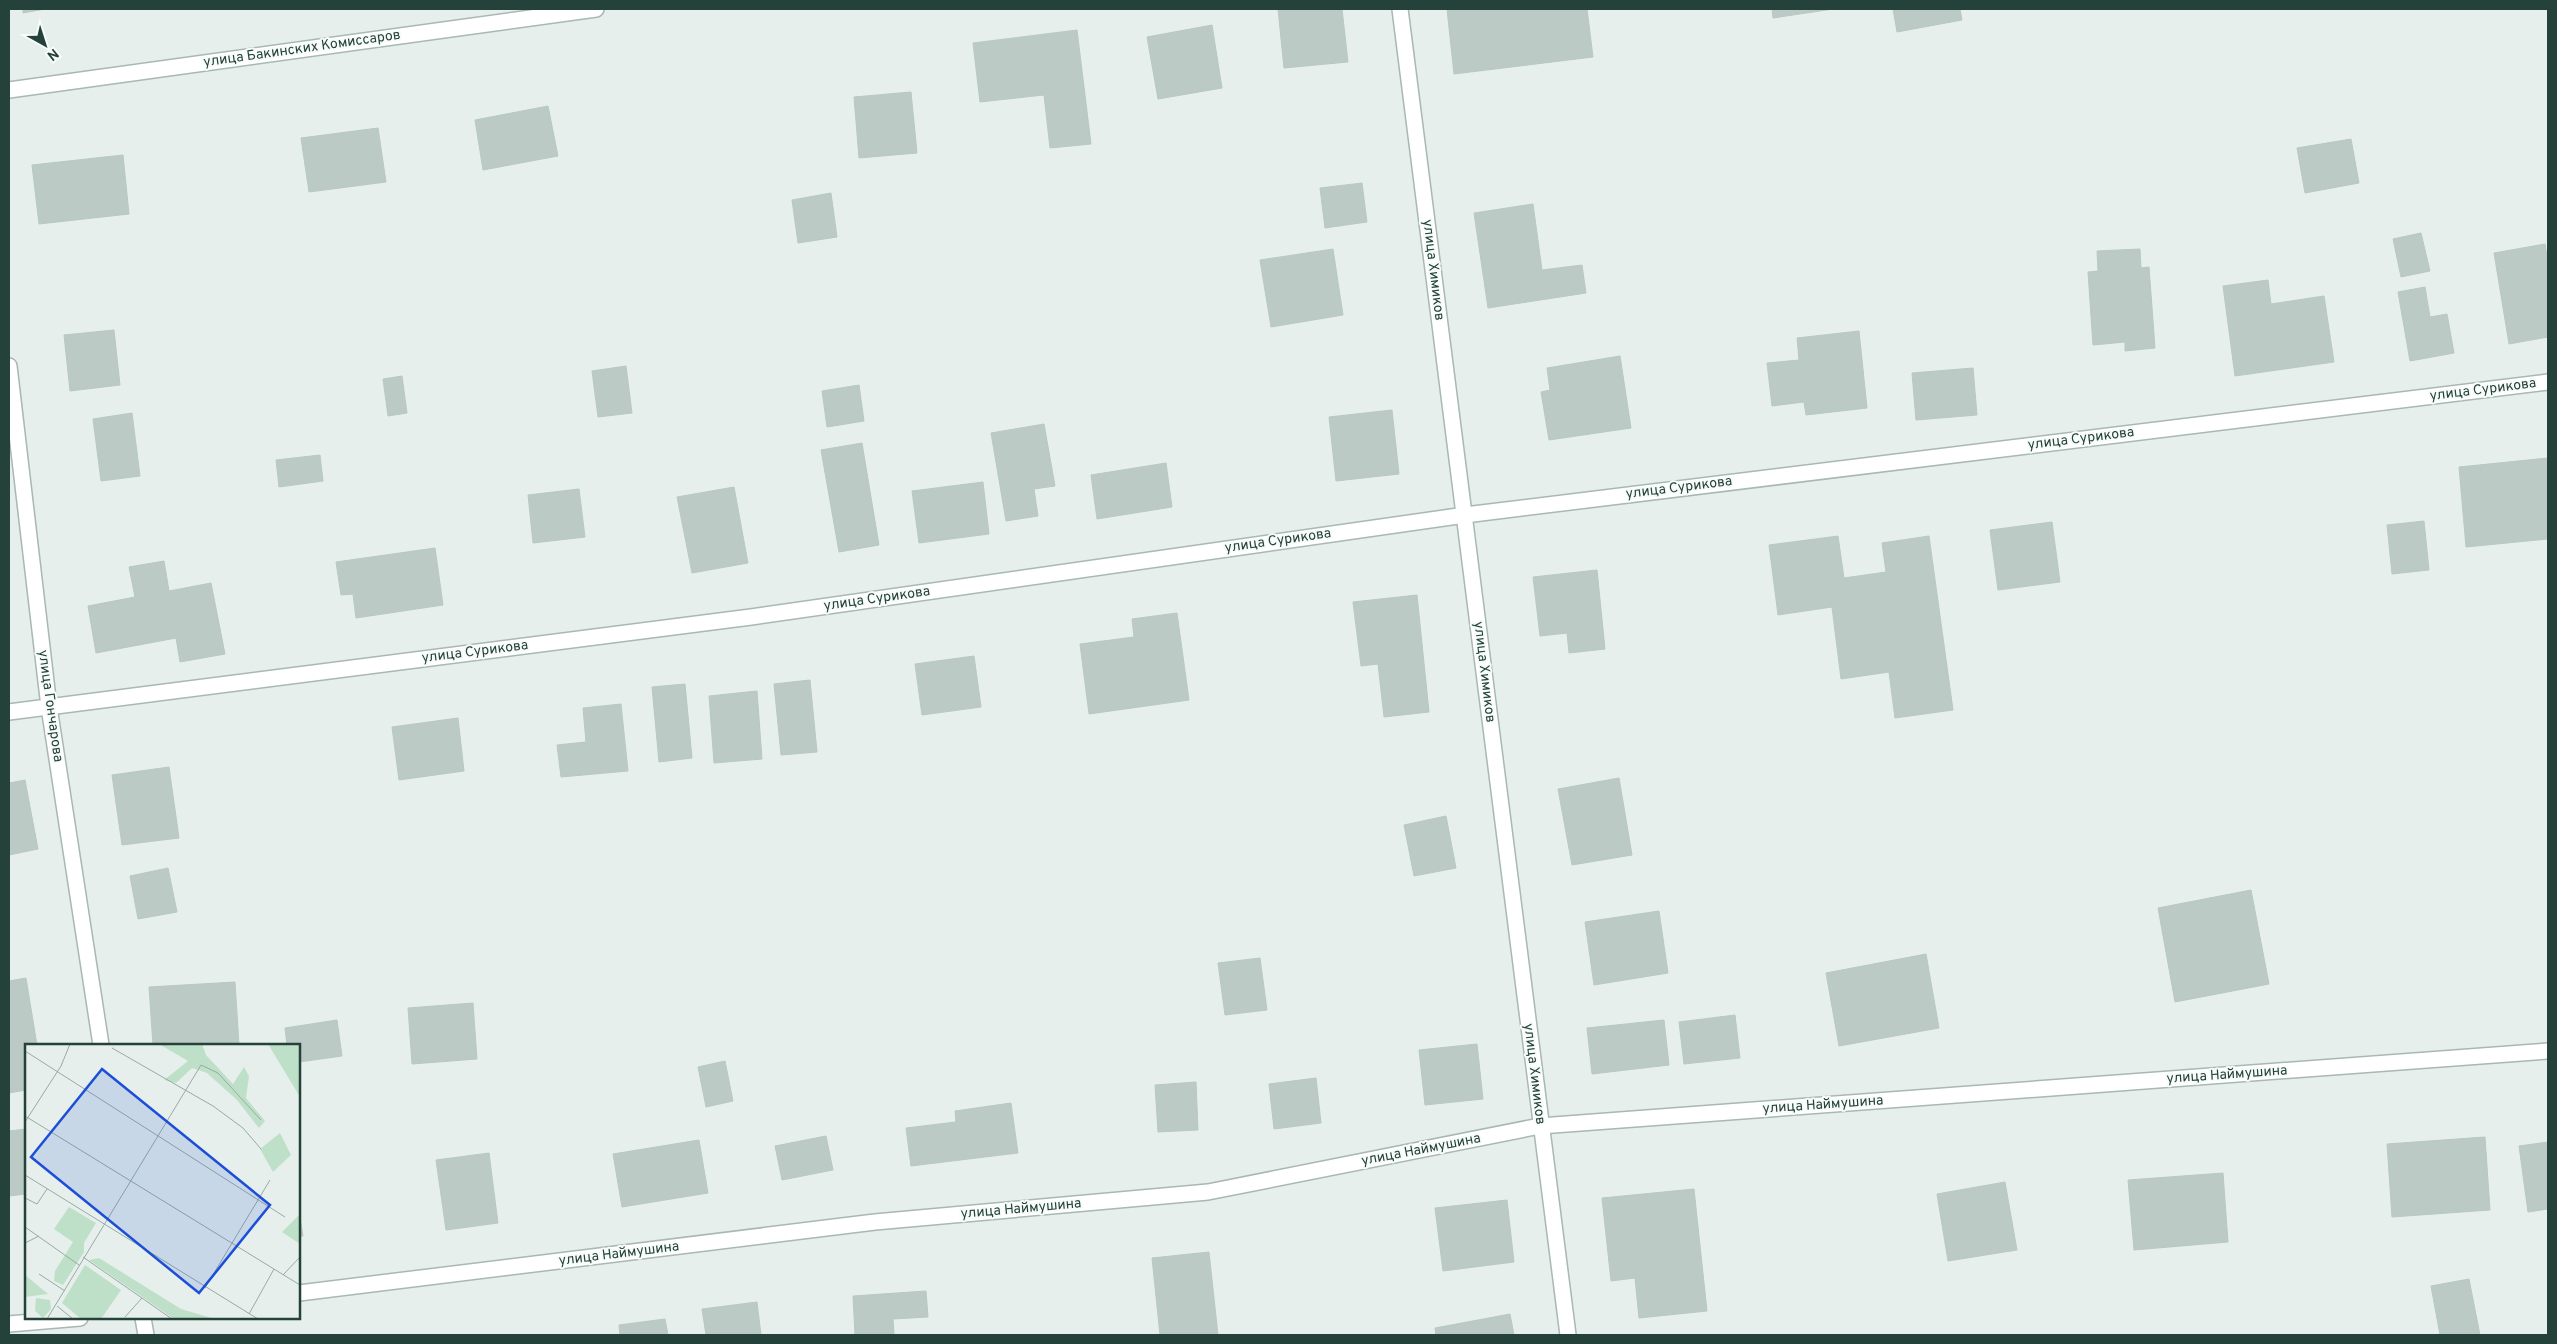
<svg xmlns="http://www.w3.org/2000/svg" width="2557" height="1344" font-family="Overpass,sans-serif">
	<rect width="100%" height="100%" fill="#e6efeb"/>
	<!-- building -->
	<g fill="#bbcac4" stroke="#b8c9c2">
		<polygon points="23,9 45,9 23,13"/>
		<polygon points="1278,9 1342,9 1348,62 1284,68"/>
		<polygon points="1447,9 1587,9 1593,57 1454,74"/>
		<polygon points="1772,9 1833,9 1773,18"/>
		<polygon points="1893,9 1960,9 1962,20 1897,32"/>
		<polygon points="1212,25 1222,88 1158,99 1147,37"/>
		<polygon points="1077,30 1091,144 1050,148 1044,95 980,102 973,43"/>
		<polygon points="911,92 917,153 859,158 854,97"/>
		<polygon points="548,106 558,156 483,170 475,120"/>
		<polygon points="378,128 386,182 309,192 301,138"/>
		<polygon points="2351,139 2359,183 2305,193 2297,148"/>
		<polygon points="123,155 129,214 39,224 32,165"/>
		<polygon points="1362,183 1367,222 1325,228 1320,188"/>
		<polygon points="831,193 837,237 798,243 792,200"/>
		<polygon points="1533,204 1542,270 1582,265 1586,293 1488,308 1474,213"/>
		<polygon points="2421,233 2430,271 2401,277 2393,239"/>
		<polygon points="2545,244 2548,262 2548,337 2509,344 2494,253"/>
		<polygon points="1333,249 1343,315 1271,327 1260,260"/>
		<polygon points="2140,249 2141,268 2149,267 2155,348 2125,351 2125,342 2093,345 2088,272 2098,271 2097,251"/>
		<polygon points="2268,280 2271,304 2324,296 2334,362 2235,376 2223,286"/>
		<polygon points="2425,287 2430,317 2447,314 2454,353 2410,361 2398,292"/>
		<polygon points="114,330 120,385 70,391 64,335"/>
		<polygon points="1859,331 1867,408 1806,415 1804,402 1772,406 1767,363 1799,360 1797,338"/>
		<polygon points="1620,356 1631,428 1549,440 1541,392 1550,390 1547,368"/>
		<polygon points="626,366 632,413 598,417 592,371"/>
		<polygon points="1973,368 1977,415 1916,420 1912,373"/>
		<polygon points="402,376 407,413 388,416 383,379"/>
		<polygon points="859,385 864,421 827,427 822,391"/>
		<polygon points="1392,410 1399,474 1336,481 1329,417"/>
		<polygon points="132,413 140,476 101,481 93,419"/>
		<polygon points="1044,424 1055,486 1034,489 1038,516 1006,521 991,433"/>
		<polygon points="862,443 879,545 839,552 821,450"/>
		<polygon points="320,455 323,481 279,487 276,460"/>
		<polygon points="2548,458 2548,539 2466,547 2459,467"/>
		<polygon points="1166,463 1172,507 1097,519 1091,475"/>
		<polygon points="983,482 989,534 919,543 912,491"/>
		<polygon points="734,487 748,563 692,573 677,497"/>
		<polygon points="579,489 585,537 533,543 528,495"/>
		<polygon points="2424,521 2429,570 2392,574 2387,525"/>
		<polygon points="2052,522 2060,582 1998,590 1990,530"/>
		<polygon points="1838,536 1844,578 1886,572 1882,543 1929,536 1953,710 1895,718 1889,672 1841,679 1832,607 1778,615 1769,545"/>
		<polygon points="435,548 443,605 356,618 353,594 341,595 336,562"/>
		<polygon points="164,561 169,591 211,583 225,654 180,662 176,638 96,653 88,606 135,597 129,567"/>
		<polygon points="1597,570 1605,649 1569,653 1567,633 1540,636 1533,577"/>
		<polygon points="1417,595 1429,712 1384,717 1378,664 1361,666 1353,602"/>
		<polygon points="1177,613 1189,700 1089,714 1080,644 1134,637 1132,619"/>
		<polygon points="974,656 981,707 922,715 915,664"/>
		<polygon points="810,680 817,752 781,755 774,684"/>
		<polygon points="685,684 692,758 659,762 652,687"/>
		<polygon points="757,691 762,759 714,763 709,696"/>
		<polygon points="621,704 628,771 561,777 557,745 586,742 583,708"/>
		<polygon points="458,718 464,771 399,780 392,727"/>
		<polygon points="169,767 179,838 122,845 112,775"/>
		<polygon points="1619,778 1632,855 1572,865 1558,789"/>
		<polygon points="25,780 38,849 9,855 9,783"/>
		<polygon points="1446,816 1456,868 1414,876 1404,825"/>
		<polygon points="168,868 177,912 138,919 130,876"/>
		<polygon points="2251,890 2269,984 2175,1002 2158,908"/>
		<polygon points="1659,911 1668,973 1594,985 1585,922"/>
		<polygon points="1926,954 1939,1028 1839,1046 1826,973"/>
		<polygon points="1260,958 1267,1010 1225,1015 1218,963"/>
		<polygon points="26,978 37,1045 26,1045 26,1090 9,1093 9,981"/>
		<polygon points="235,982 239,1045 153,1045 149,987"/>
		<polygon points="473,1003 477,1059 412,1064 408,1008"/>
		<polygon points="1735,1015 1740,1058 1684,1064 1679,1022"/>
		<polygon points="337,1020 342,1056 299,1062 299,1045 287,1045 285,1028"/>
		<polygon points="1664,1020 1669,1065 1592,1074 1587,1028"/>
		<polygon points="1477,1044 1483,1099 1425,1105 1419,1050"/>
		<polygon points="725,1061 733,1101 706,1107 698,1067"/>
		<polygon points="1316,1078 1321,1123 1274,1129 1269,1084"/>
		<polygon points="1196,1082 1198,1130 1158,1132 1155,1085"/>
		<polygon points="1011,1103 1018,1153 911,1166 906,1128 956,1122 955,1111"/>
		<polygon points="26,1129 26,1194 9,1196 9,1131"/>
		<polygon points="826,1136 833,1170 782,1180 775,1146"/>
		<polygon points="2485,1137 2490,1210 2392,1217 2387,1144"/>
		<polygon points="699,1140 708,1193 622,1207 613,1154"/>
		<polygon points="2548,1142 2548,1209 2528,1212 2519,1146"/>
		<polygon points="489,1153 498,1223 446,1230 436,1160"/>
		<polygon points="2223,1173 2228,1242 2134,1250 2128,1180"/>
		<polygon points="2005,1182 2017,1250 1948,1261 1937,1194"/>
		<polygon points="1694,1189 1707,1311 1639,1318 1635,1278 1611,1281 1602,1198"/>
		<polygon points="1507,1200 1514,1262 1443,1271 1435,1208"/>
		<polygon points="299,1212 303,1236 299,1236"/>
		<polygon points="1209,1252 1218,1335 1160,1335 1152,1258"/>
		<polygon points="2469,1279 2480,1335 2440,1335 2431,1286"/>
		<polygon points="926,1291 928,1317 893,1319 894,1335 855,1335 853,1296"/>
		<polygon points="757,1302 761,1335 706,1335 702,1309"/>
		<polygon points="1510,1314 1514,1335 1436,1335 1435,1328"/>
		<polygon points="665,1319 668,1335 620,1335 619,1325"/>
	</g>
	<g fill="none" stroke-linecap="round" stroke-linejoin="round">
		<!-- minor casing -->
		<g stroke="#a8b8b2" stroke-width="18">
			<g id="minor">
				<polyline points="1400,9 1568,1335"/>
				<polyline points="9,90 596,9"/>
				<polyline points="9,366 49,707 101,1045"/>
				<polyline points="9,712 751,617 1465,515 2548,382"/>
				<polyline points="299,1293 875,1222 1208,1192 1540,1126 2548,1051"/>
				<polyline points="143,1318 146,1335"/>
				<polyline points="9,1324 80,1318"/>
			</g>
		</g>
		<!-- minor -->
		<use href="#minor" stroke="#fff" stroke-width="15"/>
	</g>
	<g text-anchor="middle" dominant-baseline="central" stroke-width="4" stroke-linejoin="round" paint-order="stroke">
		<!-- street labels -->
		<g font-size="14" fill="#24423a" stroke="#f7fbf9">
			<text transform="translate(302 49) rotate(-8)">улица Бакинских Комиссаров</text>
			<text transform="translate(1433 270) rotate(83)">улица Химиков</text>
			<text transform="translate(2483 390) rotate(-7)">улица Сурикова</text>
			<text transform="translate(2081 439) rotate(-7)">улица Сурикова</text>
			<text transform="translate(1679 488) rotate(-7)">улица Сурикова</text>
			<text transform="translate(1278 541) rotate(-8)">улица Сурикова</text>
			<text transform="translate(877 599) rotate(-8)">улица Сурикова</text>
			<text transform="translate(475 652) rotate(-7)">улица Сурикова</text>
			<text transform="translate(1484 672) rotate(83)">улица Химиков</text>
			<text transform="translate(50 706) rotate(82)">улица Гончарова</text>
			<text transform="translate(1534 1074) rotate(83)">улица Химиков</text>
			<text transform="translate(2227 1075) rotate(-4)">улица Наймушина</text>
			<text transform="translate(1823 1105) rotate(-4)">улица Наймушина</text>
			<text transform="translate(1421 1150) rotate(-11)">улица Наймушина</text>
			<text transform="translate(1021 1209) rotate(-5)">улица Наймушина</text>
			<text transform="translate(619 1254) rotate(-7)">улица Наймушина</text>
		</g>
	</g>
	<!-- overview -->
	<g transform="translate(25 1044)">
		<rect width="275" height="275" fill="#e6efeb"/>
		<path d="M 134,0 L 177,0 L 181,11 L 208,40 L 219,23 L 224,32 L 221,54 L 240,77 L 234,84 L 212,56 L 182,29 L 167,24 L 151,39 L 139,36 L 163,17 ZM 243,0 L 275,0 L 275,53 ZM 255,89 L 266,111 L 248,128 L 235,105 ZM 44,163 L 71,179 L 59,199 L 59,208 L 38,241 L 29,237 L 30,227 L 48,198 L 29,185 ZM 275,170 L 275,200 L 257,188 ZM 74,214 L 156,265 L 190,275 L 149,275 L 64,216 ZM 60,221 L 96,246 L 76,275 L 56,275 L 37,259 ZM 0,231 L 23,250 L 0,253 ZM 11,254 L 25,256 L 26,265 L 18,274 L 10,267 Z" fill="#bfe0c8"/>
		<path fill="none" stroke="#98aaa4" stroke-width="1" d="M 87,4 L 188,62 L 218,84 L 236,105M 0,7 L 260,173M 0,72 L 275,241M 0,78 L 36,22 L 45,0M 0,131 L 233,275M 0,154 L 12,160 L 22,145M 0,183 L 54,221M 0,199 L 14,192M 58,213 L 147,275M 14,230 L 40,247M 258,231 L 275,213M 180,244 L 245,136M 32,262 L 48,275M 224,270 L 249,225M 100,273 L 117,254M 22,275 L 176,21 L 193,29 L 236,76"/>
		<path fill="#1d4ed8" fill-opacity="0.15" stroke="#1d4ed8" stroke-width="2.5" d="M 77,25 L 245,161 L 174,249 L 6,113 Z"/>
		<rect width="275" height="275" fill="none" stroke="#24423a" stroke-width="2.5"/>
	</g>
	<!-- border -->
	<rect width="2557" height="1344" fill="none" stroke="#24423a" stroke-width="20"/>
	<!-- north arrow -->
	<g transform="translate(45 45) rotate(141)" stroke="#f7fbf9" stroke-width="4" paint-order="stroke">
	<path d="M0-4L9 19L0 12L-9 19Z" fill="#24423a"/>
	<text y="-8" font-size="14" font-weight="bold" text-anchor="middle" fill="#24423a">N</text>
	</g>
</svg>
